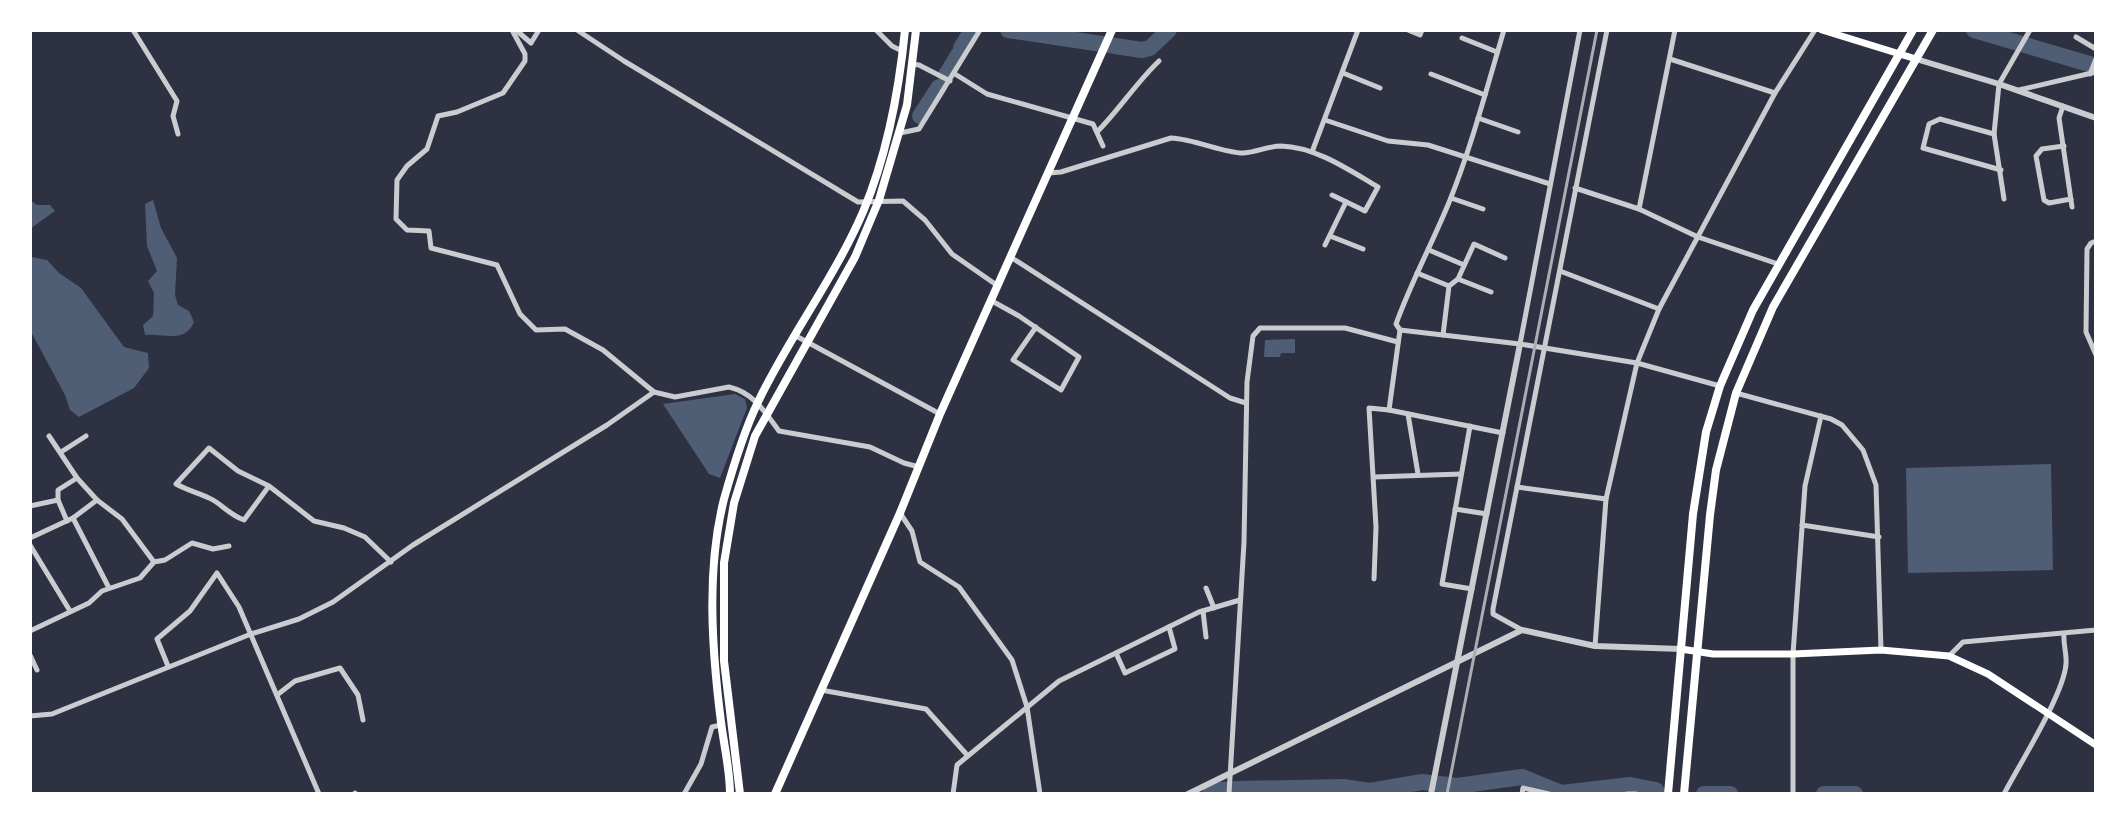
<svg xmlns="http://www.w3.org/2000/svg" width="2126" height="824" font-family="'Roboto Condensed',sans-serif">
	<rect width="100%" height="100%" fill="#2d3142"/>
	<!-- water -->
	<g fill="#4f5d75">
		<polygon points="30,200 37,205 50,205 55,211 30,229"/>
		<path d="M 153,200 L 161,228 L 177,258 L 175,295 L 178,305 L 189,311 L 194,322 C 185,344 164,333 145,335 L 143,325 L 153,316 L 154,293 L 148,281 L 157,271 L 147,246 L 145,204 Z"/>
		<polygon points="32,257 47,260 59,273 81,288 124,347 148,353 149,368 134,388 79,417 70,410 65,395 30,330"/>
		<polygon points="1295,339 1295,353 1281,353 1280,357 1264,357 1265,340"/>
		<polygon points="735,394 745,399 747,408 720,478 709,474 663,404"/>
		<polygon points="2051,464 2053,570 1908,573 1906,468"/>
	</g>
	<g fill="none" stroke-linecap="round" stroke-linejoin="round">
		<!-- river -->
		<g stroke="#4f5d75" stroke-width="16">
			<polyline points="1008,30 1142,50 1150,48 1169,30"/>
			<polyline points="1974,30 2096,66"/>
			<polyline points="961,48 972,30"/>
			<polyline points="946,75 958,55"/>
			<polyline points="920,116 939,87"/>
			<polyline points="1210,794 1221,790 1238,789 1343,787 1370,791 1422,782 1457,786 1522,777 1561,793 1630,785 1656,790"/>
			<polyline points="1704,794 1730,794"/>
			<polyline points="1824,794 1855,794"/>
		</g>
		<!-- minor -->
		<g stroke="#caccd0" stroke-width="5">
			<polyline points="133,30 177,101 173,116 178,134"/>
			<path d="M 512,30 L 525,54 L 525,61 L 503,93 L 457,112 L 438,116 L 427,149 L 407,166 L 397,180 L 396,219 L 407,230 L 429,231 L 431,248 L 497,265 L 520,314 L 536,330 L 565,329 L 603,350 L 654,392 L 675,397 L 729,387 C 754,393 764,411 779,431 L 870,447 L 904,463 L 919,467"/>
			<polyline points="516,30 531,43 539,30"/>
			<polyline points="577,30 624,61 858,202 903,201 925,220 952,254 998,286"/>
			<polyline points="876,30 892,46 902,51"/>
			<polyline points="1408,30 1420,35 1422,30"/>
			<polyline points="2076,37 2096,49"/>
			<polyline points="1462,38 1497,52"/>
			<polyline points="1670,59 1775,93"/>
			<polyline points="912,64 919,65 950,81"/>
			<polyline points="1343,73 1380,88"/>
			<polyline points="955,74 987,94 1093,124 1103,146"/>
			<polyline points="1431,74 1485,95"/>
			<polyline points="2090,74 2096,59"/>
			<polyline points="2019,90 2096,72"/>
			<polyline points="2063,106 2059,118 2072,207"/>
			<polyline points="1478,118 1518,132"/>
			<polyline points="1325,120 1388,141 1428,145 1550,184"/>
			<path d="M 1097,132 C 1119,110 1136,83 1159,61"/>
			<polyline points="900,133 919,129 980,30"/>
			<polyline points="1994,134 1940,119 1929,124 1923,148 2001,170"/>
			<polyline points="2064,146 2042,149 2036,156 2044,200 2049,203 2071,199"/>
			<polyline points="1312,152 1358,30"/>
			<path d="M 1049,173 L 1061,172 L 1171,138 C 1195,139 1226,154 1244,153 C 1257,152 1269,146 1281,146 C 1316,147 1349,170 1378,187 L 1365,211 L 1332,195"/>
			<polyline points="1575,188 1639,209 1698,237 1778,264"/>
			<polyline points="1451,198 1483,209"/>
			<polyline points="2004,199 1994,134 1999,84 2030,30"/>
			<polyline points="1639,209 1675,30"/>
			<polyline points="1330,236 1363,249"/>
			<polyline points="2096,241 2091,243 2087,249 2086,332 2096,355"/>
			<polyline points="1325,245 1346,202"/>
			<polyline points="1429,250 1464,265"/>
			<polyline points="1012,258 1230,398 1246,403"/>
			<polyline points="1560,271 1659,309"/>
			<polyline points="1417,273 1449,286"/>
			<polyline points="1491,292 1458,279 1474,244 1505,258"/>
			<polyline points="992,301 1019,316 1079,357 1061,390 1013,360 1036,327"/>
			<polyline points="1400,330 1520,344 1637,363 1720,386"/>
			<polyline points="1443,335 1449,286 1458,279"/>
			<polyline points="796,336 940,414"/>
			<polyline points="1520,344 1580,30"/>
			<polyline points="1736,393 1831,419 1842,425 1863,450 1876,485 1881,650"/>
			<polyline points="1408,414 1418,474"/>
			<polyline points="1470,426 1442,584 1472,589"/>
			<path d="M 1503,433 L 1389,410 L 1400,330 L 1396,324 C 1411,282 1433,242 1450,200 C 1472,145 1487,87 1504,30"/>
			<polyline points="49,436 77,478 97,500 122,519 154,562"/>
			<polyline points="61,452 86,436"/>
			<polyline points="1374,477 1461,474"/>
			<path d="M 269,486 L 244,520 C 228,514 221,503 209,498 C 198,493 187,490 176,484 L 209,448 L 238,471 L 269,486 L 314,521 L 344,528 L 365,537 L 391,562"/>
			<polyline points="1517,487 1606,499"/>
			<polyline points="30,506 58,500"/>
			<polyline points="1455,509 1487,514"/>
			<polyline points="900,513 912,531 920,562 959,587 1012,660 1027,707 1040,794"/>
			<polyline points="73,518 109,588"/>
			<polyline points="67,521 58,500 58,490 77,478"/>
			<polyline points="1802,525 1879,537"/>
			<polyline points="30,538 73,518 97,500"/>
			<polyline points="30,545 70,611"/>
			<polyline points="1374,579 1376,527 1369,408 1389,410"/>
			<polyline points="1206,588 1214,608"/>
			<polyline points="1203,611 1206,637"/>
			<polyline points="1522,630 1493,614 1493,609 1607,30"/>
			<polyline points="30,631 89,603 102,591 140,578 154,562 165,560 192,543 213,549 229,546"/>
			<polyline points="1595,646 1606,499 1637,363 1659,309 1775,93 1815,30"/>
			<polyline points="1116,653 1125,673 1175,649 1169,627"/>
			<polyline points="30,655 37,670"/>
			<polyline points="1949,656 1963,642 2096,630"/>
			<polyline points="168,666 157,639 190,611 217,573 239,607 319,794"/>
			<polyline points="821,690 926,709 968,756"/>
			<polyline points="277,695 295,681 340,668 358,695 363,720"/>
			<polyline points="30,716 52,714 251,634 299,619 333,602 413,545 607,425 654,392"/>
			<polyline points="355,793 355,794"/>
			<polyline points="684,794 701,764 712,727 721,725"/>
			<polyline points="953,794 957,765 1059,681 1199,612 1240,600"/>
			<polyline points="1229,794 1244,542 1247,382 1253,336 1260,328 1345,328 1398,342"/>
			<polyline points="1522,794 1523,788 1549,794"/>
			<polyline points="1627,794 1636,794"/>
			<polyline points="1793,794 1793,654 1805,486 1821,416"/>
			<path d="M 2004,794 C 2019,765 2064,694 2066,664 C 2067,654 2063,644 2064,634"/>
		</g>
		<!-- tertiary -->
		<g stroke="#caccd0" stroke-width="6">
			<polyline points="1916,59 1999,84 2096,118"/>
			<polyline points="1188,794 1522,630 1595,646 1681,649"/>
			<polyline points="1431,794 1520,344"/>
		</g>
		<!-- secondary -->
		<g stroke="#fff" stroke-width="7">
			<polyline points="1822,30 1916,59"/>
			<polyline points="1681,649 1713,654 1793,654 1881,650 1949,656 1988,674 2096,745"/>
		</g>
		<!-- primary -->
		<g stroke="#fff" stroke-width="8">
			<path d="M 730,794 C 730,770 724,746 721,722 C 712,651 706,570 724,499 C 733,467 743,433 758,402 C 789,337 834,279 863,212 C 887,155 899,91 905,30"/>
			<polyline points="740,794 724,661 724,563 734,503 755,436 855,257 879,200 907,105 916,30"/>
			<polyline points="775,794 900,513 940,414 1112,30"/>
		</g>
		<!-- trunk -->
		<g stroke="#fff" stroke-width="8">
			<polyline points="1668,794 1693,514 1706,432 1720,386 1753,310 1913,30"/>
			<polyline points="1684,794 1710,515 1716,470 1736,393 1773,307 1933,30"/>
		</g>
		<!-- rail -->
		<polyline stroke="#abadb3" stroke-width="3" points="1447,794 1597,30"/>
	</g>
	<!-- border -->
	<rect width="2126" height="824" fill="none" stroke="#ffffff" stroke-width="64"/>
</svg>
